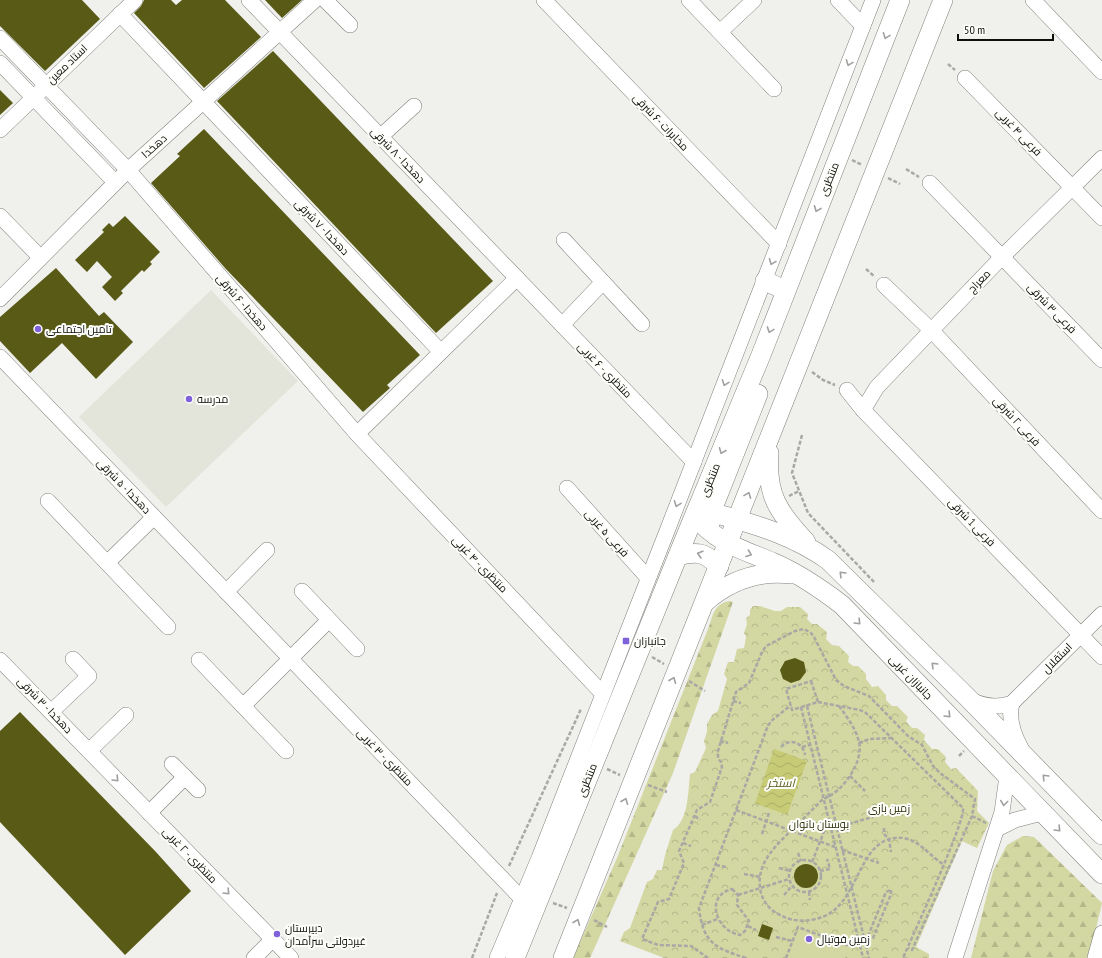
<svg xmlns="http://www.w3.org/2000/svg" width="1102" height="958" font-family="'PT Sans Narrow',Cairo,sans-serif">
	<defs>
		<pattern id="forest-firs" width="22" height="20" patternUnits="userSpaceOnUse"><rect width="22" height="20" fill="#d3d7a2"/><path d="M5 1l3.5 6h-7zM16 11l3.5 6h-7z" fill="#b4b78a"/></pattern>
		<pattern id="park-crowns" width="20" height="18" patternUnits="userSpaceOnUse"><rect width="20" height="18" fill="#d3d7a2"/><path d="M2 6a3 3 0 1 1 6 0M12 15a3 3 0 1 1 6 0" fill="none" stroke="#b4b78a"/></pattern>
		<pattern id="water-waves" width="16" height="10" patternUnits="userSpaceOnUse"><rect width="16" height="10" fill="#c7cb75"/><path d="M0 5q4-4 8 0t8 0" fill="none" stroke="#aaad64"/></pattern>
	</defs>
	<rect width="100%" height="100%" fill="#f0f0ec"/>
	<!-- built -->
	<polygon fill="#e4e5da" points="211,290 298,381 166,507 79,417"/>
	<!-- forest -->
	<g fill="url(#forest-firs)">
		<path d="M 729,601 L 733,602 L 673,773 L 590,958 L 573,958 L 617,858 L 710,624 C 713,612 716,604 729,601 Z"/>
		<polygon points="1023,836 1034,837 1102,903 1089,958 971,958 993,871 1007,845"/>
	</g>
	<!-- park -->
	<path fill="url(#park-crowns)" d="M 753,606 L 760,606 L 775,611 L 781,611 L 787,607 L 800,607 L 808,614 L 807,619 L 812,624 L 817,624 L 827,632 L 826,639 L 832,645 L 839,646 L 849,656 L 848,662 L 853,666 L 858,666 L 866,674 L 866,679 L 872,687 L 878,686 L 886,695 L 886,700 L 892,706 L 897,706 L 908,717 L 906,721 L 912,728 L 917,728 L 925,735 L 924,740 L 932,749 L 938,749 L 946,757 L 945,762 L 951,769 L 956,768 L 978,791 L 977,811 L 989,823 L 977,848 L 962,841 L 916,947 L 929,954 L 929,958 L 664,958 L 620,941 L 624,932 L 630,928 L 647,882 L 653,879 L 657,870 L 662,870 L 665,855 L 673,830 C 689,820 688,791 690,774 L 695,772 L 706,748 L 704,741 L 707,732 L 707,724 L 712,715 L 718,711 L 727,679 L 724,674 L 728,662 L 734,662 L 737,649 L 744,648 L 746,637 L 744,633 L 747,624 L 746,618 L 750,615 L 750,610 Z"/>
	<!-- pitch -->
	<polygon fill="#d3d7a2" points="799,929 848,948 845,958 792,958 788,956"/>
	<!-- water -->
	<polygon fill="url(#water-waves)" points="774,749 807,761 787,815 755,803"/>
	<!-- building -->
	<g fill="#585a16">
		<polygon points="0,0 82,0 100,19 45,71 0,26"/>
		<polygon points="144,0 171,0 176,5 182,0 225,0 261,37 204,88 134,13 141,6"/>
		<polygon points="265,0 302,0 282,18"/>
		<polygon points="273,51 493,281 436,333 217,101"/>
		<polygon points="0,90 13,103 0,115"/>
		<polygon points="204,129 420,355 387,385 390,388 363,412 225,268 151,183 180,156 177,154"/>
		<polygon points="125,216 160,252 150,262 152,264 144,272 142,270 121,291 123,293 115,301 102,287 112,277 97,261 87,272 75,260 104,232 102,230 109,223 113,227"/>
		<polygon points="56,268 99,316 104,312 133,342 96,379 62,343 30,373 0,341 0,317"/>
		<polygon points="795,658 804,662 806,672 800,680 791,683 783,679 780,670 785,661"/>
		<polygon points="20,712 156,852 191,891 125,955 0,822 0,731"/>
		<circle cx="806" cy="876" r="12"/>
		<polygon points="762,924 773,928 769,940 758,936"/>
	</g>
	<g fill="none" stroke-linecap="round" stroke-linejoin="round">
		<!-- minor casing -->
		<g stroke="#80807d" stroke-width="16">
			<g id="minor">
				<polyline points="249,0 694,462"/>
				<polyline points="325,0 350,25"/>
				<polyline points="544,0 779,244"/>
				<polyline points="689,0 774,89"/>
				<polyline points="838,0 863,26"/>
				<polyline points="1033,0 1102,72"/>
				<polyline points="120,14 441,352"/>
				<polyline points="720,32 754,0"/>
				<polyline points="0,38 128,170 357,434 603,694"/>
				<polyline points="0,63 115,182"/>
				<polyline points="965,78 1102,218"/>
				<polyline points="0,130 135,0"/>
				<polyline points="380,137 414,106"/>
				<polyline points="930,183 1102,360"/>
				<polyline points="0,216 40,257"/>
				<polyline points="564,240 642,324"/>
				<polyline points="884,285 932,331 1102,511"/>
				<polyline points="0,299 128,170 315,0"/>
				<polyline points="562,325 603,282"/>
				<polyline points="0,357 522,899"/>
				<polyline points="847,390 863,410 1102,657"/>
				<polyline points="863,410 877,387 1002,257 1102,158"/>
				<polyline points="357,434 517,278"/>
				<polyline points="567,488 648,578"/>
				<polyline points="48,501 168,627"/>
				<polyline points="107,563 154,517"/>
				<polyline points="302,591 357,649"/>
				<polyline points="226,592 267,550"/>
				<polyline points="0,660 291,958"/>
				<polyline points="199,660 286,751"/>
				<path d="M 971,700 C 985,707 998,708 1012,703 L 1102,614"/>
				<path d="M 1012,703 C 1008,719 1013,734 1021,748"/>
				<polyline points="243,706 329,620"/>
				<polyline points="51,712 89,676 73,659"/>
				<polyline points="89,751 126,715"/>
				<polyline points="172,764 198,790"/>
				<polyline points="149,813 185,777"/>
				<polyline points="997,829 1015,820 1042,813"/>
				<polyline points="254,958 273,939"/>
				<polyline points="497,958 539,858 667,531 873,0"/>
				<polyline points="955,958 1002,812 1007,776"/>
				<polyline points="1095,958 1102,933"/>
			</g>
		</g>
		<!-- major casing -->
		<g stroke="#80807d" stroke-width="20">
			<g id="major">
				<polyline points="765,281 785,290"/>
				<path d="M 769,453 C 766,495 778,512 806,542"/>
				<path d="M 696,514 L 711,513 L 721,515 C 758,525 796,537 828,560 L 967,697 L 1102,835"/>
				<path d="M 695,516 C 715,542 743,550 772,562 C 798,573 820,588 842,605 L 1102,874"/>
				<polyline points="710,524 711,513 758,394"/>
				<path d="M 678,556 C 698,551 704,552 719,566"/>
				<path d="M 705,602 C 730,580 759,570 792,574"/>
				<polyline points="515,958 683,543 761,355 900,0"/>
				<polyline points="563,958 943,0"/>
			</g>
		</g>
		<!-- path -->
		<g stroke="#a8a8a5" stroke-width="2.5" stroke-dasharray="4 2" stroke-linecap="butt">
			<polyline points="948,64 955,70"/>
			<polyline points="852,160 862,165"/>
			<polyline points="906,169 919,177"/>
			<polyline points="888,178 900,184"/>
			<polyline points="866,269 875,277"/>
			<polyline points="812,372 823,380 835,385"/>
			<polyline points="802,435 792,473 808,513 874,582"/>
			<polyline points="789,496 799,491"/>
			<polyline points="652,657 664,664"/>
			<polyline points="689,681 705,691"/>
			<polygon points="811,681 818,702 792,710 786,689"/>
			<polyline points="733,701 741,703"/>
			<path d="M 818,702 L 860,710 L 866,713 L 963,808 C 966,820 912,937 903,958"/>
			<polyline points="807,706 869,958"/>
			<path d="M 839,706 C 847,717 856,729 859,742 C 864,762 842,793 823,799 C 813,809 803,819 793,829 C 775,846 754,865 761,893 C 764,903 770,910 780,915 C 794,923 812,922 827,915 C 859,898 859,842 895,838 C 916,835 927,854 943,864"/>
			<polyline points="801,707 863,958"/>
			<polyline points="720,741 728,743"/>
			<polyline points="859,743 869,739 891,738"/>
			<path d="M 781,747 C 791,737 803,743 805,755"/>
			<polyline points="802,747 810,745"/>
			<polyline points="959,756 964,751"/>
			<polyline points="607,769 620,775"/>
			<polyline points="850,776 865,791"/>
			<polyline points="648,785 667,792"/>
			<polyline points="736,810 835,847"/>
			<polyline points="695,816 700,820"/>
			<polyline points="972,816 986,823"/>
			<polyline points="837,827 873,817"/>
			<polyline points="884,828 884,834 889,839 891,852"/>
			<polyline points="762,834 769,813"/>
			<polyline points="683,843 691,846"/>
			<polyline points="842,850 879,863"/>
			<polyline points="798,853 801,861"/>
			<circle cx="805" cy="876" r="16"/>
			<polyline points="812,862 829,819"/>
			<polyline points="716,865 726,867"/>
			<polyline points="509,866 581,709"/>
			<polyline points="779,868 790,871"/>
			<polyline points="820,871 830,869 827,859"/>
			<polyline points="744,874 761,877"/>
			<path d="M 732,889 L 738,895 L 737,905 L 749,921 L 745,931 L 740,935 C 716,931 704,896 732,889 Z"/>
			<polygon points="891,890 891,894 873,938 869,940 868,936 886,892"/>
			<polyline points="809,892 810,900"/>
			<polyline points="738,895 789,879"/>
			<polyline points="784,895 792,886"/>
			<polyline points="553,903 567,908"/>
			<polyline points="594,920 607,927"/>
			<polyline points="702,925 717,919"/>
			<polyline points="748,926 756,930"/>
			<polyline points="776,937 793,941"/>
			<polyline points="472,958 497,893"/>
			<polyline points="708,958 691,946 658,945 642,939 658,902 669,899 684,863 679,851 697,810 710,802 722,767 721,762 718,758 718,751 736,692 749,683 762,652 766,646 795,631 804,629 811,633 814,637 836,680 844,686 869,696 908,736 922,745 933,766 940,773 975,799 972,816 912,950 908,948"/>
			<path d="M 746,958 C 715,948 703,943 699,908 L 767,728 L 771,721 L 791,705"/>
			<polyline points="786,958 798,927 846,945 850,945 859,942"/>
		</g>
		<!-- minor -->
		<use href="#minor" stroke="#fff" stroke-width="15"/>
		<!-- major -->
		<use href="#major" stroke="#fff" stroke-width="19"/>
	</g>
	<!-- one-way arrows -->
	<defs><path id="oneway-chevron" d="M-2-3.5L2.5 0L-2 3.5" fill="none" stroke-width="1.6" stroke-linecap="round" stroke-linejoin="round"/></defs>
	<g stroke="#9f9f9e">
		<use href="#oneway-chevron" transform="translate(886 36) rotate(111)"/>
		<use href="#oneway-chevron" transform="translate(849 63) rotate(111)"/>
		<use href="#oneway-chevron" transform="translate(817 209) rotate(112)"/>
		<use href="#oneway-chevron" transform="translate(772 262) rotate(111)"/>
		<use href="#oneway-chevron" transform="translate(770 330) rotate(110)"/>
		<use href="#oneway-chevron" transform="translate(725 383) rotate(111)"/>
		<use href="#oneway-chevron" transform="translate(722 451) rotate(112)"/>
		<use href="#oneway-chevron" transform="translate(748 495) rotate(-69)"/>
		<use href="#oneway-chevron" transform="translate(677 504) rotate(111)"/>
		<use href="#oneway-chevron" transform="translate(700 554) rotate(-164)"/>
		<use href="#oneway-chevron" transform="translate(749 554) rotate(20)"/>
		<use href="#oneway-chevron" transform="translate(842 574) rotate(-135)"/>
		<use href="#oneway-chevron" transform="translate(858 622) rotate(46)"/>
		<use href="#oneway-chevron" transform="translate(934 665) rotate(-135)"/>
		<use href="#oneway-chevron" transform="translate(673 680) rotate(-68)"/>
		<use href="#oneway-chevron" transform="translate(948 715) rotate(46)"/>
		<use href="#oneway-chevron" transform="translate(1045 777) rotate(-134)"/>
		<use href="#oneway-chevron" transform="translate(116 779) rotate(46)"/>
		<use href="#oneway-chevron" transform="translate(625 801) rotate(-68)"/>
		<use href="#oneway-chevron" transform="translate(1004 803) rotate(98)"/>
		<use href="#oneway-chevron" transform="translate(1058 829) rotate(46)"/>
		<use href="#oneway-chevron" transform="translate(227 892) rotate(46)"/>
		<use href="#oneway-chevron" transform="translate(577 922) rotate(-68)"/>
	</g>
	<!-- markers -->
	<g fill="#8061dc" stroke="#fdfefa" stroke-width="1.5">
		<circle cx="38" cy="329" r="4"/>
		<circle cx="189" cy="399" r="4"/>
		<rect x="622" y="637" width="8" height="8" rx="2"/>
		<circle cx="277" cy="934" r="4"/>
		<circle cx="809" cy="939" r="4"/>
	</g>
	<g text-anchor="middle" dominant-baseline="central" stroke-width="4" stroke-linejoin="round" paint-order="stroke">
		<!-- street labels -->
		<g font-size="11" fill="#0e0e0c" stroke="#fdfefa">
			<text transform="translate(67 64) rotate(-44)">استاد معین</text>
			<text transform="translate(661 122) rotate(46)">مخابرات -۶ شرقی</text>
			<text transform="translate(1019 132) rotate(46)">فرعی ۴ غربی</text>
			<text transform="translate(154 146) rotate(-42)">دهخدا</text>
			<text transform="translate(398 155) rotate(46)">دهخدا - ۸ شرقی</text>
			<text transform="translate(829 179) rotate(-68)">منتظری</text>
			<text transform="translate(322 227) rotate(46)">دهخدا - ۷ شرقی</text>
			<text transform="translate(979 281) rotate(-46)">معراج</text>
			<text transform="translate(242 302) rotate(49)">دهخدا - ۶ شرقی</text>
			<text transform="translate(1052 308) rotate(46)">فرعی ۳ شرقی</text>
			<text transform="translate(605 370) rotate(46)">منتظری - ۶ غربی</text>
			<text transform="translate(1017 421) rotate(47)">فرعی ۲ شرقی</text>
			<text transform="translate(710 480) rotate(-68)">منتظری</text>
			<text transform="translate(124 486) rotate(46)">دهخدا - ۵ شرقی</text>
			<text transform="translate(972 522) rotate(46)">فرعی 1 شرقی</text>
			<text transform="translate(607 533) rotate(48)">فرعی ۵ غربی</text>
			<text transform="translate(480 564) rotate(46)">منتظری - ۴ غربی</text>
			<text transform="translate(1057 658) rotate(-45)">استقلال</text>
			<text transform="translate(911 677) rotate(46)">جانبازان غربی</text>
			<text transform="translate(45 705) rotate(46)">دهخدا - ۳ شرقی</text>
			<text transform="translate(385 757) rotate(46)">منتظری - ۳ غربی</text>
			<text transform="translate(587 780) rotate(-68)">منتظری</text>
			<text transform="translate(190 855) rotate(46)">منتظری - ۲ غربی</text>
		</g>
		<!-- poi labels -->
		<g font-size="11" fill="#0e0e0c" stroke="#fdfefa" text-anchor="start">
			<text x="46" y="329">تامین اجتماعی</text>
			<text x="197" y="399">مدرسه</text>
			<text x="634" y="641">جانبازان</text>
			<text x="285" y="928">دبیرستان<tspan x="285" dy="13">غیردولتی سرآمدان</tspan></text>
			<text x="817" y="939">زمین فوتبال</text>
		</g>
		<!-- park labels -->
		<g font-size="11" fill="#2f300a" stroke="#fdfefa">
			<text x="889" y="808">زمین بازی</text>
			<text x="819" y="824">بوستان بانوان</text>
		</g>
		<!-- water labels -->
		<g font-size="12" font-style="italic" fill="#595b1c" stroke="#fdfefa">
			<text x="781" y="782">استخر</text>
		</g>
	</g>
	<!-- scale -->
	<path d="M958 34v6h95v-6" fill="none" stroke="#0e0e0c" stroke-width="2"/>
	<text x="964" y="34" font-size="12" fill="#0e0e0c" stroke="#fdfefa" stroke-width="3" paint-order="stroke">50 m</text>
</svg>
